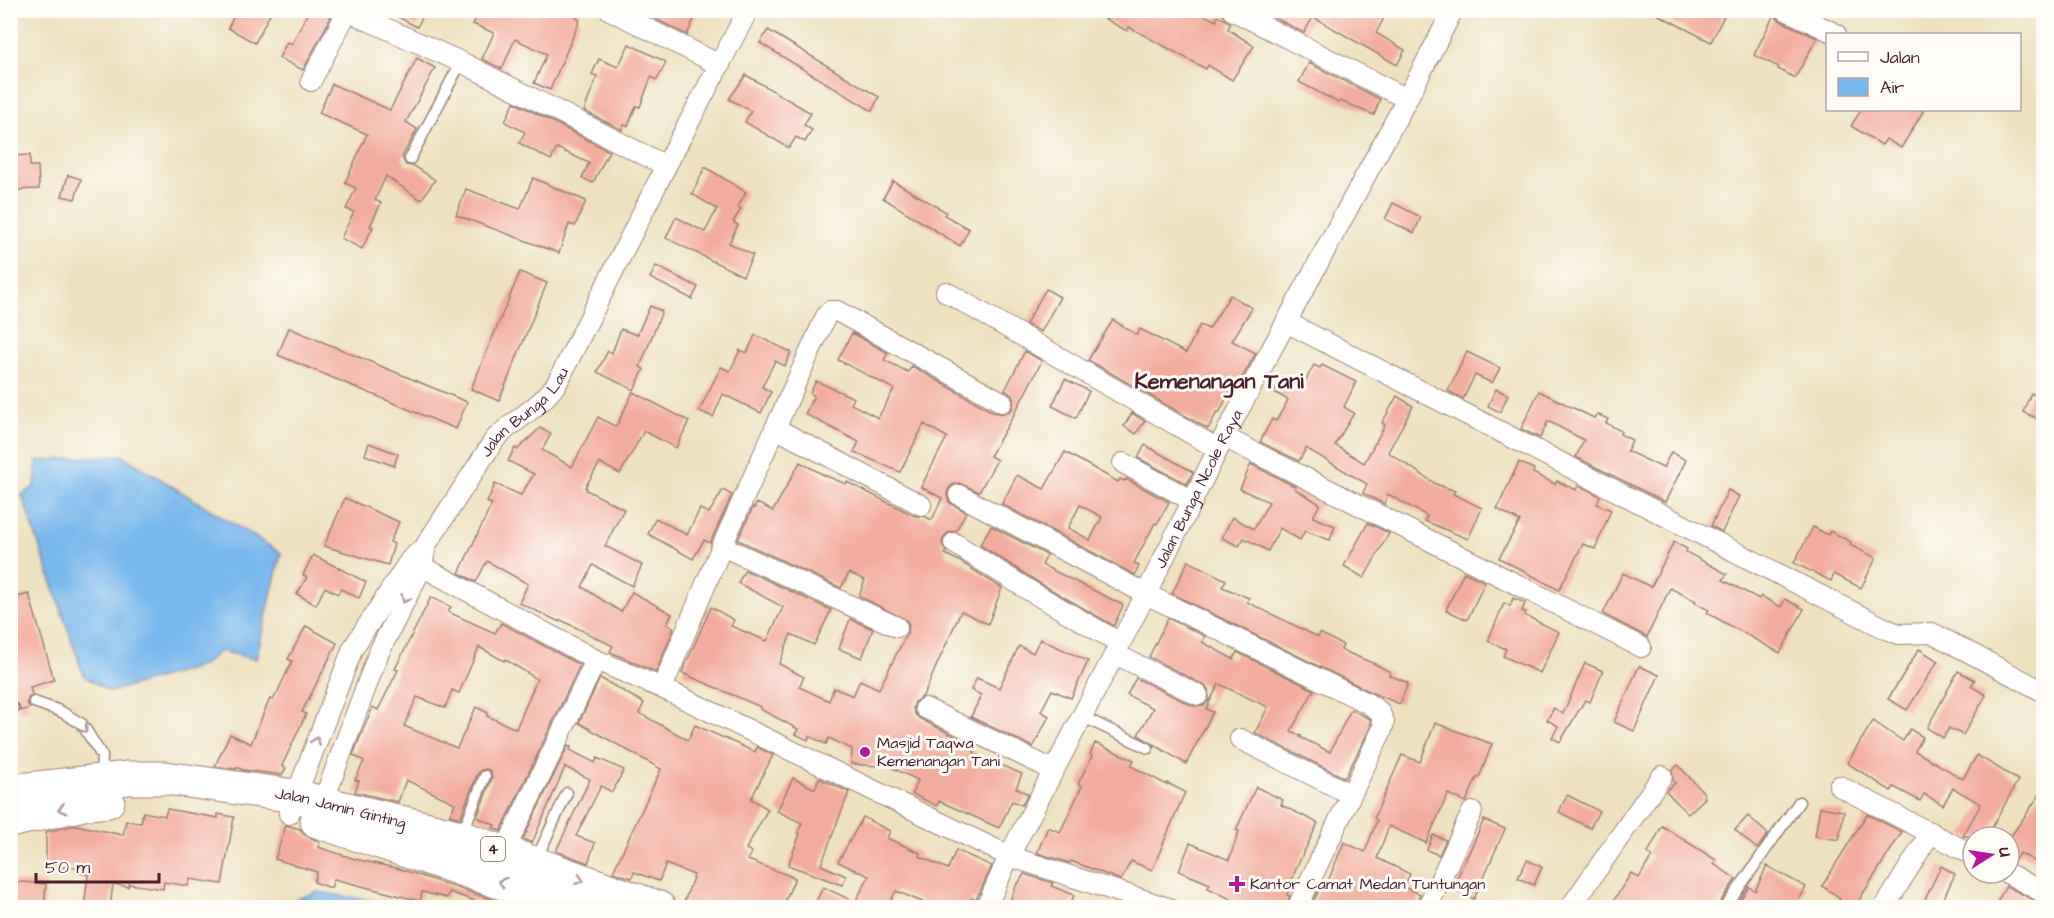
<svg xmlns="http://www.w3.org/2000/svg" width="2054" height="918" font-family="'Architects Daughter',sans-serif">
	<rect width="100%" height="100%" fill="#fdfcf7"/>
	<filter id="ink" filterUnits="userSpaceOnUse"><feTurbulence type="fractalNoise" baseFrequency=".0167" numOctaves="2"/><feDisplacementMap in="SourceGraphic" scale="12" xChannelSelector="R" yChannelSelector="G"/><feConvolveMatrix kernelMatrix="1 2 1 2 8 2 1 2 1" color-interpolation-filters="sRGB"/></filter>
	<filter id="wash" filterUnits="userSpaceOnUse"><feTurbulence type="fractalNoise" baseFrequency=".008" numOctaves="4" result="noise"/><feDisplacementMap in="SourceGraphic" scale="24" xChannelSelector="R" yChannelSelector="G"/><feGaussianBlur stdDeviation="1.35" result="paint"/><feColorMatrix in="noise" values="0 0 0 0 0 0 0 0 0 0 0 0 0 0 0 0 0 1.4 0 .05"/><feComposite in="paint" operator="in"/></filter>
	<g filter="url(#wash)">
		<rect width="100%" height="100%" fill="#eee1c0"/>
		<!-- water -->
		<g fill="#79b8ed" stroke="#626c8c" stroke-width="1.5">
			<polygon points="121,455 281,553 256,659 220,651 202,666 110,692 84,676 22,495 35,486 37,461"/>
			<polygon points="318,892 411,907 280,907 281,904"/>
		</g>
		<g id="blocks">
			<!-- building -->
			<g fill="#f3ada0" fill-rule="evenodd">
				<polygon points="237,10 272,10 255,43 228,28"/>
				<polygon points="309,10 318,10 331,17 303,70 279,58 287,42 292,44"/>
				<polygon points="385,10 426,10 417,27"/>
				<polygon points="479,10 580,10 576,18 580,20 550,90 534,83 547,54 515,39 502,69 482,59 494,33 473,24"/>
				<polygon points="638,10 698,10 687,35"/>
				<polygon points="1089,10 1186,10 1195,15 1197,11 1216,21 1218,16 1231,23 1228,29 1254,46 1232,80 1208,65 1206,69 1129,27 1127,31"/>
				<polygon points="1260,10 1376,10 1385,16 1376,33 1405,50 1397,65 1313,17 1304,33"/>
				<polygon points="1649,10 1727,10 1711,42"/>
				<polygon points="1774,15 1781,21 1817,38 1795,78 1778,69 1779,67 1754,55"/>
				<polygon points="768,30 879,97 872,111 760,43"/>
				<polygon points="629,44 666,62 657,80 651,77 640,107 636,106 628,126 624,125 622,130 584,111 597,76 592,74 599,59 618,67"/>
				<polygon points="417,58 435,68 406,122 417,129 402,157 406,165 414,166 435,180 421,200 386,176 375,200 381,203 370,226 373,227 362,249 341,238 354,212 346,209 356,188 345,183 367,134 319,113 332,84 390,110"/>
				<polygon points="1309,63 1380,99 1374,115 1340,101 1339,103 1299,82"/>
				<polygon points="746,75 811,113 804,125 812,130 805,142 796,137 789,148 745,122 751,111 729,99"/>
				<polygon points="514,102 609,151 593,183 582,178 589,163 557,148 551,160 519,143 525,132 505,122"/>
				<polygon points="1861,110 1924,110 1901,148 1886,139 1882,145 1851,126"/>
				<polygon points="30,155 30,166 38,166 39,189 10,190 10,156"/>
				<polygon points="705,167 746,192 738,207 741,209 733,222 738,225 729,243 753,255 743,276 666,238 676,217 705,232 717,209 692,194"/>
				<polygon points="68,175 81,179 75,199 62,196"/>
				<polygon points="533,178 586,201 575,226 569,224 559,253 456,215 466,189 520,209"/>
				<polygon points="893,181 946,212 944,215 969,229 960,246 883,198"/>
				<polygon points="1393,203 1421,217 1414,233 1385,219"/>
				<polygon points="656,266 698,287 692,299 650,278"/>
				<polygon points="520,272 547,283 499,401 471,389"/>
				<polygon points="1046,289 1060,297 1041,332 1026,324"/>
				<polygon points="1230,295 1252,308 1232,341 1256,353 1238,385 1234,383 1219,413 1217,412 1208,429 1088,360 1113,320 1137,335 1140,329 1186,353 1200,325 1209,329"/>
				<polygon points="650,306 662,311 640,367 644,369 634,390 597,372 608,351 612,353 621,329 637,335"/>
				<polygon points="289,328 467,402 456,429 278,355"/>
				<polygon points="852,333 888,353 884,360 908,372 912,366 993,412 1002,414 1008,413 1013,407 1013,396 1005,390 1025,351 1042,361 1012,418 990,456 997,460 979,492 959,483 952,485 948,490 947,496 949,502 966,512 956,531 949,532 944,537 942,543 946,552 945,554 961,562 1002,588 988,624 961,611 923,696 915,702 913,708 915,714 920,719 971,744 969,749 975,751 974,754 1022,774 1016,788 1028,794 1022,805 1012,801 999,828 939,801 937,806 912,794 918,780 878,761 877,766 851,764 852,749 829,738 826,744 809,736 808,740 795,734 798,729 760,709 761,707 682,673 711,607 734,620 731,626 767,641 783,607 738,583 745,570 831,610 814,645 791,634 779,664 804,677 799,687 829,701 834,688 853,696 860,680 879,689 908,631 909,625 906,620 859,596 865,580 849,573 841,588 738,540 753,507 754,508 757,503 773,511 800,462 824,475 846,484 847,482 915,516 924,516 932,520 942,498 921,487 947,437 924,424 900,472 854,452 859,442 805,414 814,395 810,393 816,381 854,398 851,404 878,418 894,389 838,360"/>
				<polygon points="755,335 791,352 785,366 775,361 762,387 771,392 761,413 723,394 713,417 699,411 721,367 730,371 740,350 747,353"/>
				<polygon points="1467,352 1500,368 1492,383 1475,375 1463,399 1448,391"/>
				<polygon points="1314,365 1320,368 1322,365 1356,382 1344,407 1354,413 1335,445 1364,463 1385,425 1382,423 1397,396 1413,406 1388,452 1436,484 1455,491 1453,494 1482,508 1468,539 1425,521 1427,516 1388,494 1384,504 1363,493 1367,484 1306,448 1299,461 1260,442 1272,419 1276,421 1288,400 1274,392 1281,380 1300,391"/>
				<polygon points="1065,379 1089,391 1076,418 1052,406"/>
				<polygon points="1496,389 1508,395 1500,412 1488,406"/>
				<polygon points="1539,391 1594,418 1597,414 1608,419 1606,423 1621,431 1620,434 1632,440 1627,451 1663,468 1671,452 1686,460 1665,502 1576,457 1584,440 1548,421 1540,438 1521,429"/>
				<polygon points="633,392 689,421 676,448 644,431 620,474 600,463 585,487 587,488 586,490 624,509 605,546 642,565 632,586 593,565 582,587 621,612 632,592 672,614 667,624 674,628 656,672 610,652 613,646 561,620 560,622 519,603 528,584 487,561 476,582 459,573 492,504 487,502 495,484 521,495 534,474 508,461 515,448 517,450 540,428 551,434 542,450 572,467 598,417 616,427"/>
				<polygon points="2031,393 2043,399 2043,421 2023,412"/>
				<polygon points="1132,413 1145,421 1136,434 1124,426"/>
				<polygon points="369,443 398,454 394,466 365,455"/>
				<polygon points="1145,445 1193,472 1187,484 1138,458"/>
				<path d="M 1065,452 L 1118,482 L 1120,479 L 1125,481 L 1126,479 L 1169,502 L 1157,524 L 1155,523 L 1134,563 L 1139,566 L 1135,575 L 1002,504 L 1017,475 L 1044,489 ZM 1080,505 L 1102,517 L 1090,540 L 1068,528 Z"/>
				<polygon points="1519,462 1534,469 1533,473 1555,484 1557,481 1576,490 1578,485 1600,496 1597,504 1611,510 1595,549 1583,544 1559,590 1499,558 1520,521 1497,509"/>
				<polygon points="1251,464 1296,487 1295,489 1320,504 1313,517 1335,526 1330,540 1305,531 1300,540 1280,528 1268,551 1244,538 1239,546 1222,538 1232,517 1254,529 1269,502 1240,489"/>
				<polygon points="723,490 732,495 710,543 704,540 693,559 648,534 656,518 687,535 700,509 709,513"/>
				<polygon points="1728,490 1739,496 1722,532 1711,526"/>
				<polygon points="345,498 399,522 390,542 394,544 388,565 324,546"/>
				<polygon points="1368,523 1389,533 1364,578 1344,566"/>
				<polygon points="991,526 1047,555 1042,565 1123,605 1114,626 1036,581 980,545"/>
				<polygon points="1813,527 1828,535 1830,531 1851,542 1850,545 1876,558 1861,588 1834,574 1831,581 1794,563"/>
				<polygon points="1674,542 1687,549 1686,552 1727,574 1723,580 1759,599 1761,596 1781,607 1785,599 1804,609 1780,653 1707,613 1709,610 1695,603 1696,601 1670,588 1647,637 1603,614 1623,573 1651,587"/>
				<polygon points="313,555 366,582 359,598 341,589 338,594 325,587 316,605 297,594 307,577 303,575"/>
				<polygon points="1188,561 1226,580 1222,587 1249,598 1247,602 1318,637 1320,633 1343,645 1341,650 1375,664 1390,672 1389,675 1408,683 1400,704 1375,694 1172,594"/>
				<polygon points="1464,572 1485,582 1467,620 1446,610"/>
				<polygon points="29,594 54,680 30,687 32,695 29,697 27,703 30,708 20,711 19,705 10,700 10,599"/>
				<path d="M 431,597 L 451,607 L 448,612 L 495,633 L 501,623 L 580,665 L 501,831 L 493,828 L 495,825 L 477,817 L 492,778 L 491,772 L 487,769 L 481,770 L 478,773 L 460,818 L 450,815 L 455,803 L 406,780 L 398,802 L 355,792 L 359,781 L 355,780 L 364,761 L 353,755 L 365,725 L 373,707 L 378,710 L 398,670 L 395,669 ZM 479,647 L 504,661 L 505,659 L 537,679 L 516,729 L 487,716 L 488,713 L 476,707 L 457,748 L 404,726 L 417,697 L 445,708 L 452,690 L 459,693 Z"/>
				<polygon points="1513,598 1525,603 1522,611 1526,612 1524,615 1559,632 1540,673 1503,656 1506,649 1488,641 1504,603 1510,606"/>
				<polygon points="1168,618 1205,636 1202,642 1233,659 1237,652 1314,690 1291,731 1301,736 1300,737 1330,752 1351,709 1370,719 1371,726 1345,778 1255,733 1268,707 1219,684 1206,709 1213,712 1186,764 1138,735 1153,708 1127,695 1136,678 1193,706 1204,705 1209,700 1208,689 1204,685 1149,657"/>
				<polygon points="850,619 873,629 862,658 839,649"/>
				<polygon points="306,626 337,643 302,712 306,714 282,766 286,768 282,775 243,770 237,767 236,769 215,766 230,734 251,744 264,712 270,699 273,700 278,691 292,661 288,659"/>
				<polygon points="1040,639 1088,661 1071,698 1052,690 1041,711 1049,716 1033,747 971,717 981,695 971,690 977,678 999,688 1019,646 1033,653"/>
				<polygon points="1919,649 1938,661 1907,710 1888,699"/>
				<polygon points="1585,663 1603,671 1590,702 1585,700 1560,742 1552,738 1558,726 1547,720 1554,708 1563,714"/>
				<polygon points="1639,666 1659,675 1634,731 1614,722"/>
				<polygon points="1958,671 1975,680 1971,686 1986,695 1963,735 1949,728 1943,738 1927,728"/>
				<polygon points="600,678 644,703 639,713 688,740 695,725 755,752 757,747 773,755 751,799 768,809 746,849 752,852 748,860 795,878 782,908 682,908 694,875 666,864 659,881 634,872 632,878 613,872 661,769 579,723"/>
				<polygon points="1873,721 1903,741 1910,729 1923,737 1915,751 1963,779 1977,755 2018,780 1987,837 1963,836 1981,804 1953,788 1943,805 1924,794 1920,801 1894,787 1891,791 1847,763"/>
				<polygon points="1435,723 1492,744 1479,778 1477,777 1466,802 1448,794 1426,843 1389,826 1377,858 1410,874 1404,887 1420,894 1415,908 1323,908 1313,902 1323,882 1327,884 1344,842 1365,852 1377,820 1374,818 1402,755 1420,762"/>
				<polygon points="1095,743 1134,760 1131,766 1167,785 1167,783 1185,792 1152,870 1131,861 1121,880 1071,861 1070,863 1037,853 1048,827 1060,832 1082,786 1078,784 1092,756 1090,755"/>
				<polygon points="568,746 571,747 570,750 595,763 597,758 624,770 612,792 601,786 576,836 595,843 588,863 556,851 590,779 565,767 532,843 523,839"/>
				<polygon points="1678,765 1705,794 1703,796 1705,798 1688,814 1666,791 1675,783 1673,781 1672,770"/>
				<polygon points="793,778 815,789 819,778 849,792 821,865 846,876 842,885 788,865 800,834 798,833 802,823 777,811"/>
				<polygon points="1256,787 1283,800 1281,805 1318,823 1297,866 1287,895 1290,896 1285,908 1249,908 1208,888 1210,884 1179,871 1190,843 1229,860 1239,831 1236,830"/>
				<polygon points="2043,790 2043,866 2020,853 2013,862 2009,861 2009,839"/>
				<polygon points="1567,795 1599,811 1590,828 1559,812"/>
				<polygon points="1820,807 1844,811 1839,840 1815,836"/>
				<polygon points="167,809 218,818 218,814 234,817 222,884 190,879 188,886 164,882 163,889 129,884 128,887 113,884 110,908 84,908 88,875 77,872 77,867 46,867 46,832 76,825 123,835 126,821 141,823 143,812 165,816"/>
				<polygon points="1867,814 1902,832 1854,908 1835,908 1840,898 1822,886"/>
				<polygon points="1748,816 1768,834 1757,849 1735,830"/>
				<polygon points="863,817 890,831 887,838 920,853 919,856 948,869 956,850 992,866 976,900 972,898 967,908 925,908 927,904 896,891 887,908 813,908 823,887 855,902 869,876 838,862"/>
				<polygon points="1484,820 1505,829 1474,899 1452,889"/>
				<polygon points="286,825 300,829 303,834 320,842 318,847 355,859 400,869 506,904 504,908 495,908 449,892 447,898 422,892 420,901 334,879 331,888 314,882 317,872 275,859"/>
				<polygon points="1662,826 1716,860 1714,864 1736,879 1716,908 1609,908 1631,873 1639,878 1652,856 1648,853"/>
				<polygon points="1433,835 1446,840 1439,855 1427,850"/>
				<polygon points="1527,860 1542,867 1534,885 1518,878"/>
				<polygon points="1767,866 1806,887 1795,908 1745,908 1738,903 1749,887 1755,891"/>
				<polygon points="1941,866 1955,874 1939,908 1921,908"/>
				<polygon points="1024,874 1053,883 1051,886 1074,895 1069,908 1007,908 1017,884 1018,884"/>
				<polygon points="10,881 46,884 44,908 10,908"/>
				<polygon points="2006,886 2043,905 2043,908 1994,908"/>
			</g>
		</g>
	</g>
	<g filter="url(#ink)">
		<use href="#blocks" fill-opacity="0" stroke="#9c8076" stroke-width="1.5"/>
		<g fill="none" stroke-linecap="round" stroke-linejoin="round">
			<!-- lane casing -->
			<g stroke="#9c8076" stroke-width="13">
				<g id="lane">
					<polyline points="410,159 461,62"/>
					<polyline points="34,702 60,711 82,724 102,756 101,776"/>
					<polyline points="10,714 13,709"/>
					<polyline points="1081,716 1148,748"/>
					<polyline points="462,834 485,776"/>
					<polyline points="535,862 567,793"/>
					<polyline points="1725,908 1799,802"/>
				</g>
			</g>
			<!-- street casing -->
			<g stroke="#9c8076" stroke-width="22">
				<g id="street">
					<polyline points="345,10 461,62 666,166"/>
					<polyline points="610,10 720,65"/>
					<polyline points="1232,10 1407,99"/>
					<polyline points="1786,10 1836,34"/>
					<polyline points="311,81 347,12"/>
					<polyline points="946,292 1218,449"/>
					<polyline points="1286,322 1886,629 1899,634 1932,633 1938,636 2044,692"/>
					<polyline points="775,428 921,505"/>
					<polyline points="1224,437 1641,647"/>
					<polyline points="1123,463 1193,501"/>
					<polyline points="959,495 1146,594 1367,703 1379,711 1384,722 1382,730 1297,908"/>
					<polyline points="954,543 1030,591 1120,643"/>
					<polyline points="722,546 897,627"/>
					<polyline points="410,560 596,660 662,688 1009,856 1168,908"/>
					<polyline points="1115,654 1198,695"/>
					<polyline points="662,688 722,546 826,316 830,311 837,311 1002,402"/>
					<polyline points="925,708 1053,770"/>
					<polyline points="1240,739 1350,794"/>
					<polyline points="1839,786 1973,855"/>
					<path id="s1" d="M 319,813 L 379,652 L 422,567 L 426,545 L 495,439 C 515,419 541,407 557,383 L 666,166 L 748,10"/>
					<polyline points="289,814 353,648 410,560 420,551"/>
					<polyline points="504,852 596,660"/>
					<polyline points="2007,873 2044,893"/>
					<path id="s2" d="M 986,908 L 1009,856 L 1146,594 L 1224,437 L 1407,99 L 1453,10"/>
					<polyline points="1427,908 1472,812"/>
					<polyline points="1570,908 1662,776"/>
					<polyline points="1884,908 1931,832"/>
				</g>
			</g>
			<!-- highway casing -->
			<g stroke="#9c8076" stroke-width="35">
				<g id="highway">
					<path id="s3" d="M 10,791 L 128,778 L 166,778 L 295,796 L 461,837 L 659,908"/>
					<polyline points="10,821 88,803 108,801"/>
					<polyline points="317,821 577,908"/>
				</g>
			</g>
			<!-- lane -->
			<use href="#lane" stroke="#fff" stroke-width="10"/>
			<!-- street -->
			<use href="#street" stroke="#fff" stroke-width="20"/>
			<!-- highway -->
			<use href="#highway" stroke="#fff" stroke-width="33"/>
		</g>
		<!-- one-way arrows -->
		<defs><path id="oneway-chevron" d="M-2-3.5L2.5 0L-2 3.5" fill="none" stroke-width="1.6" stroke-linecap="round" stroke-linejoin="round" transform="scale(1.5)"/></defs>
		<g stroke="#ae9aa0">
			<use href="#oneway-chevron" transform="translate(405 599) rotate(116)"/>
			<use href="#oneway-chevron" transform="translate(84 729) rotate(51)"/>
			<use href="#oneway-chevron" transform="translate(316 741) rotate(-69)"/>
			<use href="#oneway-chevron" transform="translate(62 809) rotate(167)"/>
			<use href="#oneway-chevron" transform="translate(580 880) rotate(19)"/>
			<use href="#oneway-chevron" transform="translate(502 882) rotate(-162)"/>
		</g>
	</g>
	<!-- markers -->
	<g fill="#b5179e" stroke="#fdfcf7" stroke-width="2">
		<circle cx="865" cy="752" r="6"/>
		<path d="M1234 875h6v6h6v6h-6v6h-6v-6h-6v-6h6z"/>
	</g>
	<g text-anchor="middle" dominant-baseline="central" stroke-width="6" stroke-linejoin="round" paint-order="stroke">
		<!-- shield labels -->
		<rect fill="#fdfcf7" stroke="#806168" stroke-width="1.5" x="481" y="837" width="24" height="24" rx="4.5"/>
		<g font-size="15" font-weight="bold" fill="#4a1f2b">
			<text x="493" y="849">4</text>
		</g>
		<!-- street labels -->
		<g font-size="16" fill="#4a1f2b" stroke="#fdfcf7">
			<text stroke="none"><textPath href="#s1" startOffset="456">Jalan Bunga Lau</textPath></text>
			<text stroke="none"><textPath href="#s2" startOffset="470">Jalan Bunga Ncole Raya</textPath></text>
			<text stroke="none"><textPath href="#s3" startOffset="334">Jalan Jamin Ginting</textPath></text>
		</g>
		<!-- poi labels -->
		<g font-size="16" fill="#4a1f2b" stroke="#fdfcf7" text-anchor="start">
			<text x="877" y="743">Masjid Taqwa<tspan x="877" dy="18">Kemenangan Tani</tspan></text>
			<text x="1250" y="884">Kantor Camat Medan Tuntungan</text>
		</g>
		<!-- district labels -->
		<g font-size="22" font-weight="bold" fill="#4a1f2b" stroke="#fdfcf7">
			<text x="1219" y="381">Kemenangan Tani</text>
		</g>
	</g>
	<!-- margin -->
	<rect width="2054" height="918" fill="none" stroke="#fdfcf7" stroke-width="36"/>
	<!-- legend -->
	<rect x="1826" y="33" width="195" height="78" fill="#fdfcf7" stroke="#b5a4a5" stroke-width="1.5"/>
	<rect x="1838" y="52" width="30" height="9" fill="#ffffff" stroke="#b5a4a5" stroke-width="1.5"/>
	<text x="1880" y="63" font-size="18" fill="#4a1f2b">Jalan</text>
	<rect x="1838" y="78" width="30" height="18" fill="#79b8ed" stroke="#b5a4a5" stroke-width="1.5"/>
	<text x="1880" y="93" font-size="18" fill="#4a1f2b">Air</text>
	<!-- north arrow -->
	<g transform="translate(1991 855) rotate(78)"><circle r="28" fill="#fdfcf7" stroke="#b5a4a5" stroke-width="1.5"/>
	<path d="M0-4.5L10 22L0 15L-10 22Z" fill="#b5179e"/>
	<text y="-9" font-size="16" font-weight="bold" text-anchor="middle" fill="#4a1f2b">U</text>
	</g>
	<!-- scale -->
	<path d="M36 873v9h123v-9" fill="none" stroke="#4a1f2b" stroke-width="3"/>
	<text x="45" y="873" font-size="18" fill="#4a1f2b" stroke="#fdfcf7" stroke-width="4.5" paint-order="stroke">50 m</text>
</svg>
